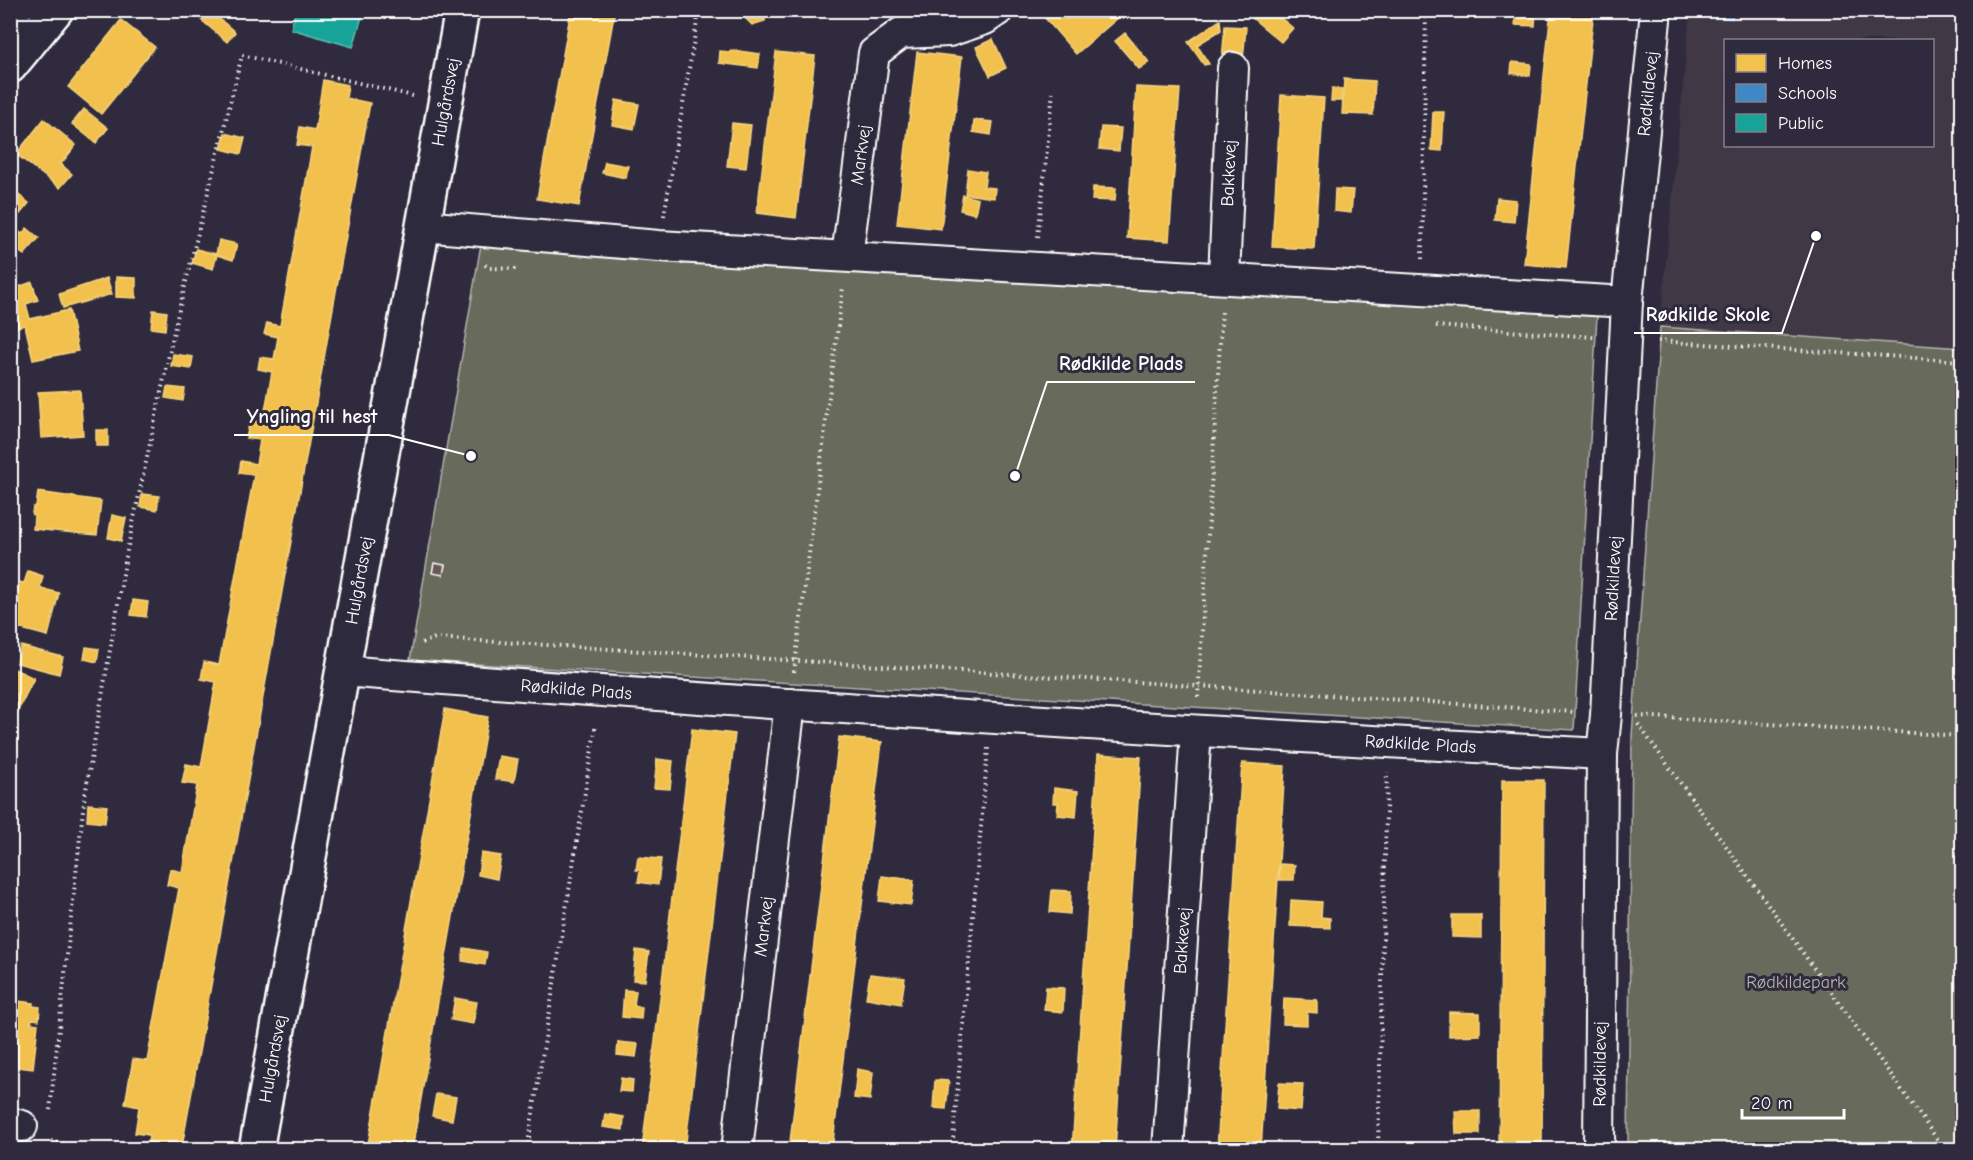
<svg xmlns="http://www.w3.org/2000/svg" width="1973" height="1160" font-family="'Comic Neue',sans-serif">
	<rect width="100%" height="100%" fill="#2f2a3d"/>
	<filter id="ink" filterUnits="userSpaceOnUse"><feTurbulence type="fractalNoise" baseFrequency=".0167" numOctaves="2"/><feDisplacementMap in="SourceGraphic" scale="12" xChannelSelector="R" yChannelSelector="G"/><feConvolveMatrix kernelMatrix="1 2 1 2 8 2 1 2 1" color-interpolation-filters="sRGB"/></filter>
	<g filter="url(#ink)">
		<!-- built -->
		<path fill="#403745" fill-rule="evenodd" d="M 1690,11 L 1962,11 L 1962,348 L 1660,327 ZM 1726,40 L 1932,40 L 1932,146 L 1726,146 Z"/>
		<!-- green -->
		<g fill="#676a5c" stroke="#b3b4ae" stroke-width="1.5">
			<polygon points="481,244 1597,316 1574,730 410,660"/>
			<polygon points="1660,327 1962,348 1962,1149 1628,1149 1632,736"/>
		</g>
		<!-- homes -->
		<g fill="#f2c14e" stroke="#f6d483" stroke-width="1.5">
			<polygon points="193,10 209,10 235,32 227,42 192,12"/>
			<polygon points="571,10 615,10 579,206 537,199"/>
			<polygon points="745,10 767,10 765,21 752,25 744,17"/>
			<polygon points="1054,10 1127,10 1076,54 1045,18"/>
			<polygon points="1258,10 1271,10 1293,28 1281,42 1252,18"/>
			<polygon points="1517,10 1536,10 1535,26 1515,25"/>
			<polygon points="1551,10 1594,10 1566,268 1524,264"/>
			<polygon points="121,20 155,47 101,114 68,87"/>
			<polygon points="1220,20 1221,30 1197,45 1209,64 1204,65 1188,42"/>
			<polygon points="1225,26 1246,27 1243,60 1222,59"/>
			<polygon points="1125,33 1149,62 1139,69 1115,41"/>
			<polygon points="993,39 1006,68 990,76 976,47"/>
			<polygon points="731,50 760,54 758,68 719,63 720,51 730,52"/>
			<polygon points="776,52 815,56 796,218 757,213"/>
			<polygon points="917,52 962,57 941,229 897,224"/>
			<polygon points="1512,62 1531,64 1530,76 1511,73"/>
			<polygon points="1344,79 1375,81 1373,115 1342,114"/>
			<polygon points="323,80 348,85 346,98 370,103 183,1141 181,1150 159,1150 147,1147 149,1135 135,1133 139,1107 125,1104 133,1059 147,1061 179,888 167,885 170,869 182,872 197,785 182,783 186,764 201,767 216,682 201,679 204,662 219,665 254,475 239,473 241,461 256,464 260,440 246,438 250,420 263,422 272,372 258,369 260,357 274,359 278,337 264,334 267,323 280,326 312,147 297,145 300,127 315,130"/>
			<polygon points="1136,87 1180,89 1169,241 1127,238"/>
			<polygon points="1332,88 1342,89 1342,101 1331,101"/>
			<polygon points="1281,95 1324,98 1314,249 1272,247"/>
			<polygon points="616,100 639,104 634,129 612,125"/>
			<polygon points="84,109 108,128 96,143 72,124"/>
			<polygon points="1433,112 1444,112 1442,151 1431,150"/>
			<polygon points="44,119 76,145 61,164 72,174 60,188 16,154"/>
			<polygon points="974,120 993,122 991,135 973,132"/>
			<polygon points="732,123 751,125 746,168 727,166"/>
			<polygon points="1101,127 1121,128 1119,151 1099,149"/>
			<polygon points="225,133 245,138 241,154 221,149"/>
			<polygon points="605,162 628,166 626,178 602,173"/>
			<polygon points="968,169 986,172 984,187 995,188 994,198 965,194"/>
			<polygon points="1093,187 1116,188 1115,201 1092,200"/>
			<polygon points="10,188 29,203 11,225 22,234 27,228 39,238 24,255 10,245"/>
			<polygon points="1335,189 1353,190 1351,213 1334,211"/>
			<polygon points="963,195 978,199 975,214 960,210"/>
			<polygon points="1497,198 1516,200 1514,222 1495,220"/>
			<polygon points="219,240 237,244 233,260 217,255 213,269 192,263 196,249 216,254"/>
			<polygon points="116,277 136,278 136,298 116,297"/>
			<polygon points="107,278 112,294 63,308 59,294"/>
			<polygon points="32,282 38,300 26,304 30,319 69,310 78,351 33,360 25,325 10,329 10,290"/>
			<polygon points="153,310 167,312 165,330 151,328"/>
			<polygon points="173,354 193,357 191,369 171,366"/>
			<polygon points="167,387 185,389 183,401 165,398"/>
			<polygon points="80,390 83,435 41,438 38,392"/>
			<rect x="96" y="430" width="12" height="16"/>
			<polygon points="38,492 101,501 97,535 33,529 34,516 32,513 33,507 36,506"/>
			<polygon points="142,494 159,496 157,510 140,507"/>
			<polygon points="112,515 126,518 121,541 108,538"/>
			<polygon points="28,571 43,576 40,588 59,593 48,636 10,626 10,615 19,582 24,583"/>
			<polygon points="133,600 148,602 146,617 131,615"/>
			<polygon points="21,646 63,657 59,674 17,663"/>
			<polygon points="86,647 99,649 97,662 84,659"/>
			<polygon points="10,667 34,678 10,727"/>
			<polygon points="445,709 488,717 412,1150 367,1150"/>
			<polygon points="692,729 735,734 685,1150 642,1150"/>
			<polygon points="839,737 882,742 832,1150 789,1150"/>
			<polygon points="1098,754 1141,757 1115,1150 1072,1150"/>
			<polygon points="499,756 518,759 514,782 495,779"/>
			<polygon points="657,759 673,761 670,789 654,788"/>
			<polygon points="1242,763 1285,766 1261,1150 1217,1150"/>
			<polygon points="1502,780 1544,780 1542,1150 1499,1150"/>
			<polygon points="1054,788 1078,791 1076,817 1057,815 1058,803 1053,803"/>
			<polygon points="88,804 107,806 105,823 87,821"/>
			<polygon points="481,853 501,856 497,879 478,875"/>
			<polygon points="638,857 661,859 658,885 638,882 640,870 636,870"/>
			<polygon points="1280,864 1295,865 1294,880 1279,880"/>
			<polygon points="882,876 914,880 911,905 879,901"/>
			<polygon points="1052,890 1071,891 1070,914 1050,912"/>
			<polygon points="1291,900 1322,902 1321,917 1330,918 1330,928 1290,926"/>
			<polygon points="1452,915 1481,915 1481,938 1452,937"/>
			<polygon points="464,948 487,952 485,965 462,961"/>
			<polygon points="636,950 649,952 645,981 633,980"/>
			<polygon points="870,974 905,978 901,1004 866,998"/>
			<polygon points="1046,987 1064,988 1063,1012 1044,1010"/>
			<polygon points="624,990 636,991 634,1005 642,1007 641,1019 622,1017"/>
			<polygon points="455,998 477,1002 473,1024 451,1020"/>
			<polygon points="1284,998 1317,1000 1317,1013 1307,1012 1307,1025 1283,1024"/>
			<polygon points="10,1000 33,1003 33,1006 40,1007 39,1020 32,1019 31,1023 38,1024 33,1069 10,1066"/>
			<polygon points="1449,1012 1480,1013 1480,1035 1449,1036"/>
			<polygon points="618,1042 638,1044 636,1057 617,1055"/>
			<polygon points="857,1069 873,1072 870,1100 854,1098"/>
			<polygon points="621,1078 633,1080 632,1092 619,1091"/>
			<polygon points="935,1080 949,1081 946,1109 933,1108"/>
			<polygon points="1279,1083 1303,1084 1301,1111 1277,1109"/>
			<polygon points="436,1094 456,1097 452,1120 432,1116"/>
			<polygon points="1455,1111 1480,1111 1480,1134 1456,1134"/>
			<polygon points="605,1114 624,1117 623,1130 603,1127"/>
		</g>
		<!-- schools -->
		<polygon fill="#3f88c5" stroke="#79acd6" stroke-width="1.5" points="1688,10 1733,10 1732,18 1687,14"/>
		<!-- public -->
		<polygon fill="#17a398" stroke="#5dbfb7" stroke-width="1.5" points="296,10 364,10 353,47 291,29"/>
		<!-- building -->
		<polygon fill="#695658" stroke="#fff" stroke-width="1.5" points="434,563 445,565 443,575 432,573"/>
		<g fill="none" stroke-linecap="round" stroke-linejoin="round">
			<!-- street casing -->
			<g stroke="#fff" stroke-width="34">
				<g id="street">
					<polyline points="422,226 659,246 1627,302"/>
					<path id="s1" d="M 847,256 L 874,53 L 901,33 L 949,31 L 985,19 L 998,10"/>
					<path id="s2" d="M 1224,278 L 1233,68"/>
					<path id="s3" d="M 343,671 C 762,705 1182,731 1602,754"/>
					<polyline points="10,1123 22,1126"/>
					<path id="s4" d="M 737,1150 L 790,704"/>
					<path id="s5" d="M 1168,1150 L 1196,731"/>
					<path id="s6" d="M 1599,1150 L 1602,754 L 1606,715 L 1627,302 L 1656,10"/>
				</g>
			</g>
			<!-- secondary casing -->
			<g stroke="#fff" stroke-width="38">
				<g id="secondary">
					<polyline points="10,15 14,10"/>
					<polyline points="10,66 56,10"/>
				</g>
			</g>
			<!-- primary casing -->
			<g stroke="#fff" stroke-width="38">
				<g id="primary">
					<path id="s7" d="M 256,1150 L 462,10"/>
				</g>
			</g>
			<!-- path -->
			<g stroke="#fff" stroke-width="4" stroke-dasharray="1.5 4.5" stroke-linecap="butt">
				<polyline points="664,216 699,10"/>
				<polyline points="1038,237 1053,91"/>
				<polyline points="1422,259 1426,10"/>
				<polyline points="485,265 489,268 516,269"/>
				<polyline points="1436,326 1594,337"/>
				<polyline points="1658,341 1962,361"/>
				<polyline points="422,643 435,638 1199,686 1575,712"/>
				<polyline points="794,672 843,287"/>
				<polyline points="1198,697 1222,310"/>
				<polyline points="1637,716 1962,736"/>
				<polyline points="1638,724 1945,1150"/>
				<polyline points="50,1110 84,801 127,551 176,322 242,55 413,96"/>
				<polyline points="51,1141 97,1150"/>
				<polyline points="527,1150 596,724"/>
				<polyline points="952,1150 988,748"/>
				<polyline points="1378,1150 1387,772"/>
			</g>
			<!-- street -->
			<use href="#street" stroke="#2f2a3d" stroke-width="30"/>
			<!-- secondary -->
			<use href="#secondary" stroke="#2f2a3d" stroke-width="33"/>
			<!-- primary -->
			<use href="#primary" stroke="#2f2a3d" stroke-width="33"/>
		</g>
	</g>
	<g text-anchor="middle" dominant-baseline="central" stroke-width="6" stroke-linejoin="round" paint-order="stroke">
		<!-- street labels -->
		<g font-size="18" fill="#fff" stroke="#2f2a3d">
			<text stroke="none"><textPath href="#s6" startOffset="1058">Rødkildevej</textPath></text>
			<text stroke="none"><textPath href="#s7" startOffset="1065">Hulgårdsvej</textPath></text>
			<text stroke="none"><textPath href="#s1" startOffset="102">Markvej</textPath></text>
			<text stroke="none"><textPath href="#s2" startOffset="105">Bakkevej</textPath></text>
			<text stroke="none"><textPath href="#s6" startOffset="572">Rødkildevej</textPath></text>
			<text stroke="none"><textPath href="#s7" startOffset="579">Hulgårdsvej</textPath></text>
			<text stroke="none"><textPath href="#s3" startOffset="234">Rødkilde Plads</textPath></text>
			<text stroke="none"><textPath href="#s3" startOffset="1080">Rødkilde Plads</textPath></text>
			<text stroke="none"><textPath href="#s4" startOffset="225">Markvej</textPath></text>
			<text stroke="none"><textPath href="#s5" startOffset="210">Bakkevej</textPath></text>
			<text stroke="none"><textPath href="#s7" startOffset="93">Hulgårdsvej</textPath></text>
			<text stroke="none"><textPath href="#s6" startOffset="86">Rødkildevej</textPath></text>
		</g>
		<!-- park labels -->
		<g font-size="18" fill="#b3b4ae" stroke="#2f2a3d">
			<text x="1796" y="982">Rødkildepark</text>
		</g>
	</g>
	<!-- callouts -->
	<path fill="none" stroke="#fff" stroke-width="2" d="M1816 236L1782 333H1634M1015 476L1047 382H1195M471 456L389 435H234"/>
	<g fill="#fff" stroke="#2f2a3d" stroke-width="2">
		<circle cx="1816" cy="236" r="6"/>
		<circle cx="1015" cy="476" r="6"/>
		<circle cx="471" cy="456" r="6"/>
	</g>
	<g font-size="20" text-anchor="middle" font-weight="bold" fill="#fff" stroke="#2f2a3d" stroke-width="6" stroke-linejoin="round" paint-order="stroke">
		<text x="1708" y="321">Rødkilde Skole</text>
		<text x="1121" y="370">Rødkilde Plads</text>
		<text x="312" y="423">Yngling til hest</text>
	</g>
	<!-- margin -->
	<rect width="1973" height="1160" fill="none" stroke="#2f2a3d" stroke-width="36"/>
	<rect x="18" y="18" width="1937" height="1124" fill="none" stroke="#fff" stroke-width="2" filter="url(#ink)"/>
	<!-- legend -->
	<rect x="1724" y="39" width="210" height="108" fill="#2f2a3d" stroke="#827f8b" stroke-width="1.5"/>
	<rect x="1736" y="54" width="30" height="18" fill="#f2c14e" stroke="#827f8b" stroke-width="1.5"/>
	<text x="1778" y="69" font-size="18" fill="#ffffff">Homes</text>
	<rect x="1736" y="84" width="30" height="18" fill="#3f88c5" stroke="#827f8b" stroke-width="1.5"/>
	<text x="1778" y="99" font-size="18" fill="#ffffff">Schools</text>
	<rect x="1736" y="114" width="30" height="18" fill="#17a398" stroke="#827f8b" stroke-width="1.5"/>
	<text x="1778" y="129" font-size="18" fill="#ffffff">Public</text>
	<!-- scale -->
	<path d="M1742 1109v9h102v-9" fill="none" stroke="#ffffff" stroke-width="3"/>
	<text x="1751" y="1109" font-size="18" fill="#ffffff" stroke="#2f2a3d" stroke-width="4.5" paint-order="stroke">20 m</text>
</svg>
